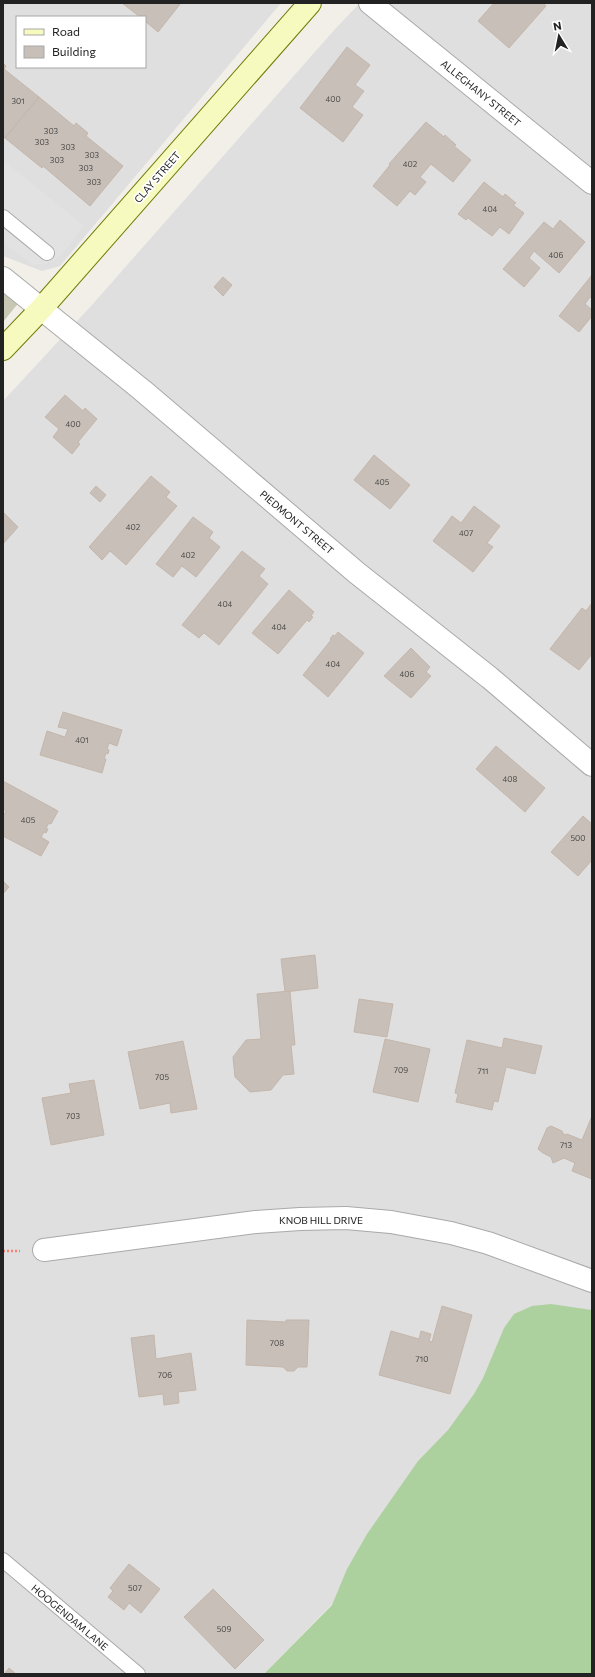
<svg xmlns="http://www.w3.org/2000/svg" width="595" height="1677" font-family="Commissioner,sans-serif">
	<rect width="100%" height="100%" fill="#f2efe9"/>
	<!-- residential -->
	<g fill="#e0dfdf" fill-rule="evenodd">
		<path d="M 3,3 L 281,3 L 60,266 L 42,271 L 3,256 ZM 17,17 L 145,17 L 145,67 L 17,67 Z"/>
		<polygon points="360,3 592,3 592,1451 332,1604 264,1674 3,1674 3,401 91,306 336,28"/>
	</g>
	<!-- construction -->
	<polygon fill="#c7c7b4" points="3,278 24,296 3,322"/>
	<!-- forest -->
	<polygon fill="#add19e" points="551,1304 592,1310 592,1674 264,1674 332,1605 347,1569 367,1534 418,1461 448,1430 474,1394 483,1378 504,1328 514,1314 532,1306"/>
	<!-- parking -->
	<polygon fill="#e2e2e2" points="3,160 84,226 62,254 54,261 46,264 33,265 3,243"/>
	<!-- building -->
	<g fill="#c7bfb8" stroke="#c4b6ab">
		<polygon points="122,3 181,3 158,32 145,21 145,17 140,17"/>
		<polygon points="494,3 543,3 546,6 509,48 478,21"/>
		<polygon points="347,47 370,65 355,85 364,91 352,107 363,115 343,142 300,108"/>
		<polygon points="3,63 6,66 4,69 39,97 5,138 3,136"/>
		<polygon points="39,97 74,126 76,123 88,133 86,136 123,166 90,206 43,166 42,168 5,138"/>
		<polygon points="426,122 444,137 445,135 456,145 454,146 471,160 453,182 431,164 420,177 426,182 415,195 410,191 397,206 373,186 390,165 389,164"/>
		<polygon points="484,182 503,197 505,194 516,203 513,205 524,213 509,234 500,227 492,236 468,218 466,220 458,214"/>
		<polygon points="560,220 585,242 559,273 534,251 529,258 540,268 524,287 503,269 544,222 553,229"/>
		<polygon points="592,275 592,299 590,297 585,304 592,310 592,316 579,332 559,316"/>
		<polygon points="223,277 232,285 223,296 214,287"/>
		<polygon points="65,395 83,411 85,408 97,419 78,442 80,444 72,454 53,437 59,429 45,417"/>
		<polygon points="374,455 410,485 390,509 354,480"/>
		<polygon points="151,476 170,492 166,497 177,506 126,565 110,551 102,560 89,547"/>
		<polygon points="96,486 106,495 100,502 90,493"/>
		<polygon points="474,506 500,526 487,543 493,547 473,572 433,541 452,516 461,523"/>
		<polygon points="3,512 18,527 3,544"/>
		<polygon points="193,517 213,532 209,538 220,547 196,577 182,566 173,577 156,564"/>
		<polygon points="242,551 265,569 259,576 268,584 219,645 204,633 199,638 182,625"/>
		<polygon points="289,590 314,612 311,616 313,617 309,622 307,620 278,654 252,633"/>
		<polygon points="592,603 592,654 579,670 550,649 582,608 586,611"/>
		<polygon points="338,632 364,653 328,697 303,675 331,640 330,639 333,635 335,636"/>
		<polygon points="411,648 430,667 426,672 431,676 411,698 384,676"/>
		<polygon points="63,712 122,730 117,746 109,743 107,749 109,750 108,754 106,753 104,759 106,759 102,773 40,755 47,731 65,737 68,729 58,727"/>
		<polygon points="496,746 545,788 525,812 476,769"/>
		<polygon points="3,781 58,811 51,824 49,823 46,828 48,829 46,833 44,832 41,837 49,842 41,856 3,836 3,816 6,811 3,809"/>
		<polygon points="583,816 592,824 592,860 578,876 551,852"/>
		<polygon points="3,881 9,887 3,894"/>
		<polygon points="315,955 318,988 285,992 281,959"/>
		<polygon points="290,991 295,1045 291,1045 294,1074 283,1075 271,1090 250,1092 235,1077 233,1057 246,1040 261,1039 257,994"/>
		<polygon points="359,999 393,1004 387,1037 354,1032"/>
		<polygon points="504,1038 542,1046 535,1074 506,1067 498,1102 494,1101 492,1110 456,1102 458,1094 455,1093 467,1040 502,1048"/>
		<polygon points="385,1039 430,1049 418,1102 373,1092"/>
		<polygon points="183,1041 197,1109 171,1113 170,1103 140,1109 128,1052"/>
		<polygon points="94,1080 104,1135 51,1145 42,1098 71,1093 69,1084"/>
		<polygon points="592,1116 592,1179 572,1171 575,1163 564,1158 553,1163 551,1157 543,1153 538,1149 547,1128 551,1126 562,1131 564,1135 567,1134 582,1140"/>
		<polygon points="442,1306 472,1315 450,1394 379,1375 391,1331 419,1339 421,1331 431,1334 429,1341 432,1342"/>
		<polygon points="247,1320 286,1322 286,1320 309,1320 307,1367 298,1367 294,1371 287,1371 283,1367 246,1365"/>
		<polygon points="154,1335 156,1359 191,1353 196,1390 178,1392 179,1403 164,1405 163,1394 139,1397 131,1338"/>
		<polygon points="129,1564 160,1589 141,1613 129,1603 124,1610 108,1597 113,1591 110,1588"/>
		<polygon points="213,1589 264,1640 235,1669 184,1617"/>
		<polygon points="9,1668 16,1674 4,1674"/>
	</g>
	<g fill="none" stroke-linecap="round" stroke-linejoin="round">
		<!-- lane casing -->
		<g stroke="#a9a9a9" stroke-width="16">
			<g id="lane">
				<polyline points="3,217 47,253"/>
				<polyline points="3,1560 138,1674"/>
			</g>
		</g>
		<!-- street casing -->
		<g stroke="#a9a9a9" stroke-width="24">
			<g id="street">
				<polyline points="370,3 592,183"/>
				<polyline points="3,278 142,390 357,573 490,678 592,765"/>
				<polyline points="44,1250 256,1222 300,1219 346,1218 391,1222 451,1233 488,1243 592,1281"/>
			</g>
		</g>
		<!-- secondary casing -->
		<g stroke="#707d05" stroke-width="24">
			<polyline id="secondary" points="3,349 41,309 310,3"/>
		</g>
		<!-- path -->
		<polyline stroke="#fa8072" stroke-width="2.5" stroke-dasharray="2 2" stroke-linecap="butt" points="3,1251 20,1251"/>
		<!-- lane -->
		<use href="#lane" stroke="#fff" stroke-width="14"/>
		<!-- street -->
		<use href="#street" stroke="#fff" stroke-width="22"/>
		<!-- secondary -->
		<use href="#secondary" stroke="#f7fabf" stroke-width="22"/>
	</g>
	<g text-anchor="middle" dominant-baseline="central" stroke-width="3.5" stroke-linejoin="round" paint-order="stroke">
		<!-- number labels -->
		<g font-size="8" fill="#4b4948">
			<text x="333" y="99">400</text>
			<text x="18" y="101">301</text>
			<text x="51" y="131">303</text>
			<text x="42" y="142">303</text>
			<text x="68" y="147">303</text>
			<text x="92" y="155">303</text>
			<text x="57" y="160">303</text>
			<text x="410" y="164">402</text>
			<text x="86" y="168">303</text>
			<text x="94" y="182">303</text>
			<text x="490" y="209">404</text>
			<text x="556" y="255">406</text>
			<text x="73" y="424">400</text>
			<text x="382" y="482">405</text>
			<text x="133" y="527">402</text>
			<text x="466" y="533">407</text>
			<text x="188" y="555">402</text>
			<text x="225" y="604">404</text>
			<text x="279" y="627">404</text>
			<text x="333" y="664">404</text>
			<text x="407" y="674">406</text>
			<text x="82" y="740">401</text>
			<text x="510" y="779">408</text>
			<text x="28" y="820">405</text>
			<text x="578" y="838">500</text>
			<text x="401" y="1070">709</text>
			<text x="483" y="1071">711</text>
			<text x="162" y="1077">705</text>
			<text x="73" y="1116">703</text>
			<text x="566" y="1145">713</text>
			<text x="277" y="1343">708</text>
			<text x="422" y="1359">710</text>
			<text x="165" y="1375">706</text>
			<text x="135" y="1588">507</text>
			<text x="224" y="1629">509</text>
		</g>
		<!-- street labels -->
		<g font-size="10" fill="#222" stroke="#fff">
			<text transform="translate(481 93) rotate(39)">ALLEGHANY STREET</text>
			<text transform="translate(157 177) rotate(-49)">CLAY STREET</text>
			<text transform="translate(297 522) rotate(40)">PIEDMONT STREET</text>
			<text x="321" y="1220">KNOB HILL DRIVE</text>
			<text transform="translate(70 1617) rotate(40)">HOOGENDAM LANE</text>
		</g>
	</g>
	<!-- border -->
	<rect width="595" height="1677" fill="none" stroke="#222222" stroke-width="8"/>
	<!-- legend -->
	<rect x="16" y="16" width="130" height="52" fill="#ffffff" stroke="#a7a7a7"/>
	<rect x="24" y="29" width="20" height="6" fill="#f7fabf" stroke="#a7a7a7"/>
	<text x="52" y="36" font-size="12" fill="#222222">Road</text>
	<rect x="24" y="46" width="20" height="12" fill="#c7bfb8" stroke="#a7a7a7"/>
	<text x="52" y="56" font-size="12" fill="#222222">Building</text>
	<!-- north arrow -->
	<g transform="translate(559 36) rotate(350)" stroke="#ffffff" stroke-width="3" paint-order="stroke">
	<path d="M0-3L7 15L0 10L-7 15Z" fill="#222222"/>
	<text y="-6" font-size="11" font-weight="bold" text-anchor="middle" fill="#222222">N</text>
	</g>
</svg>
